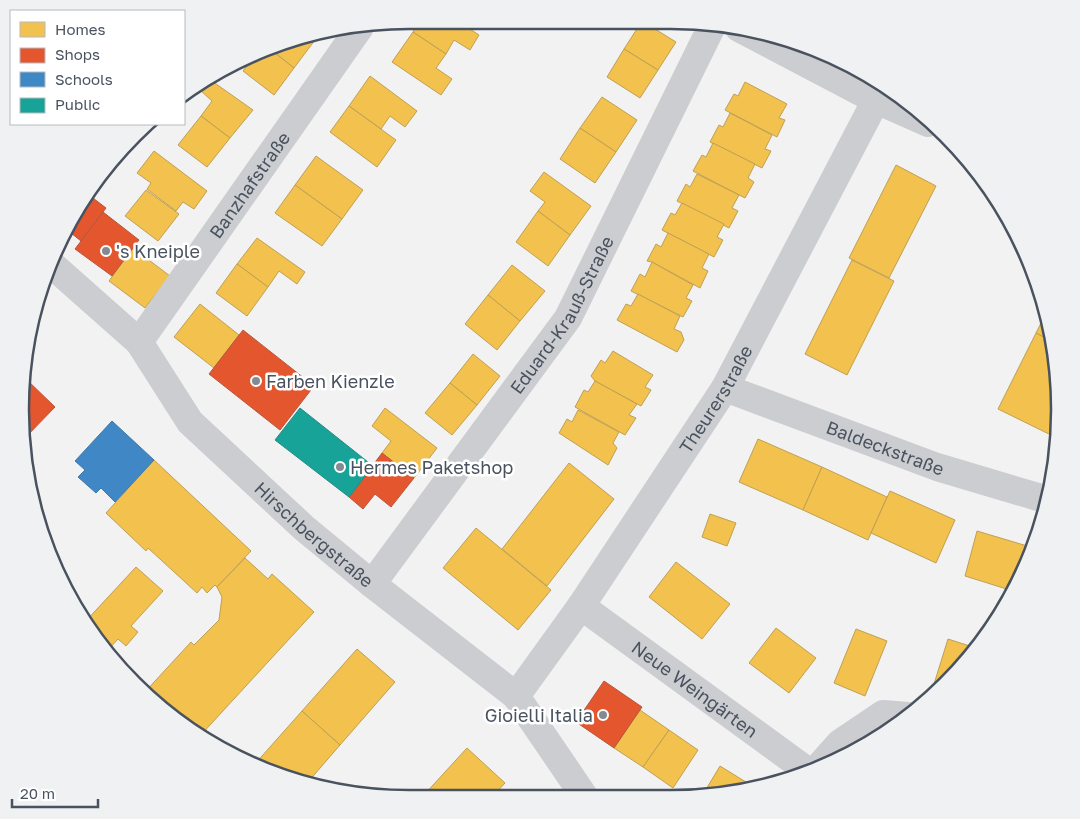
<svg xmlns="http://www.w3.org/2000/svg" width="1080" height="819" font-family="'Golos Text',sans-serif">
	<rect width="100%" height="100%" fill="#f2f2f2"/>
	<!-- homes -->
	<g fill="#f2c14e" stroke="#bfa053">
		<polygon points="420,20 456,20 479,35 470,50 454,40 446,54 413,32"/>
		<polygon points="642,21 676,42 658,70 624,49"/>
		<polygon points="413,32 446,54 436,68 452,79 441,95 392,62"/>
		<polygon points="306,34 315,40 294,68 270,49"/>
		<polygon points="270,49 294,68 274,95 243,71 254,56"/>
		<polygon points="624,49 658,70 640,98 607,77"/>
		<polygon points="370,76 417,111 405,127 390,116 381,129 349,106"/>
		<polygon points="209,79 253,110 230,138 201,116 212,101 200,90"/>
		<polygon points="745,82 787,104 779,118 785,120 777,137 725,110 734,94 738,96"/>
		<polygon points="602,97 637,120 616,152 580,128"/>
		<polygon points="349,106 396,140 377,167 330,132"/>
		<polygon points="730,113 772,135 765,149 771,151 762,168 710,142 719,125 723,127"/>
		<polygon points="201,116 230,138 207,167 178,145"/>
		<polygon points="580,128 616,152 595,183 560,159"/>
		<polygon points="713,143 755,164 748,178 754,182 745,198 693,171 702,155 706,157"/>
		<polygon points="154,151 207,191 194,209 183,202 176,211 147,189 151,183 137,173"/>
		<polygon points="316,156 363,190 342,219 295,185"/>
		<polygon points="896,165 936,186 889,278 849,258"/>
		<polygon points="544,172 591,206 570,235 538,211 545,202 530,191"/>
		<polygon points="697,174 739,195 732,208 738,211 729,228 677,201 686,184 690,187"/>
		<polygon points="295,185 342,219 322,246 275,213"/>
		<polygon points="146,190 179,214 158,241 125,216"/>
		<polygon points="682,203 724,224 717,237 723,240 714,257 662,230 671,213 675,215"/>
		<polygon points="538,211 570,235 548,266 516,242"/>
		<polygon points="668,233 709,254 702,268 708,271 700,288 652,262 647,261 656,244 661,247"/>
		<polygon points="257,238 305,272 297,284 279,271 268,287 237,264"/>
		<polygon points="133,248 170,276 145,308 109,281"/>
		<polygon points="852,260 894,281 847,375 805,354"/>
		<polygon points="652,262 693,285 686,298 692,301 683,317 631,291 640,274 645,277"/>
		<polygon points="237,264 268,287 247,316 216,293"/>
		<polygon points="512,265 545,291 520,321 488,295"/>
		<polygon points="638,294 680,316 674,329 681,332 684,340 677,352 617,320 626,304 631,306"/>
		<polygon points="488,295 520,321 497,350 465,324"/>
		<polygon points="200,304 239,335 214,368 174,337"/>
		<polygon points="1046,313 1052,333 1053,342 1036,333"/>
		<polygon points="1036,333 1053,342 1060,409 1057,438 998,409"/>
		<polygon points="613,351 653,375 645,387 651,390 641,406 595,381 591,376 601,360 605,363"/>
		<polygon points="473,354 500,376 477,405 450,383"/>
		<polygon points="595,381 637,404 629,415 636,418 625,435 575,407 584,390 588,392"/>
		<polygon points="450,383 477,405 452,435 425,413"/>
		<polygon points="385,408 437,448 414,478 382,453 391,441 372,426"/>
		<polygon points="578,410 619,432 613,443 617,448 608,465 559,433 567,419 572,422"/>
		<polygon points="758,439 822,467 803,510 739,482"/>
		<polygon points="154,460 251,551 217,587 215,585 207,593 202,587 197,593 148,548 146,551 106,513"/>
		<polygon points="569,463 614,499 547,586 502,549"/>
		<polygon points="822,467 887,497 868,540 803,510"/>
		<polygon points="890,491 955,520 936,563 871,533"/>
		<polygon points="710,514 736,523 727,546 702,537"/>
		<polygon points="476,528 551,590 518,630 443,568"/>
		<polygon points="977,531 1034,548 1030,558 1013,591 965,576"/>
		<polygon points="245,558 268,579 272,574 314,612 199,737 193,734 144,693 191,642 194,645 219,620 222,597 217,587"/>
		<polygon points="676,562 730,604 702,639 649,597"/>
		<polygon points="136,567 163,591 131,626 138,632 126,646 118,639 107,651 84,623"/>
		<polygon points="776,628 816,658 789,693 749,663"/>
		<polygon points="856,629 887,641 865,696 834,683"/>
		<polygon points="948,639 976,648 944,687 934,684"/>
		<polygon points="357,649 395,682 340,745 302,711"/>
		<polygon points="640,710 669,730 643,767 614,748"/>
		<polygon points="302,711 340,745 308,782 261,769 255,766 254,765"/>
		<polygon points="669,730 698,750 673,788 643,767"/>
		<polygon points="467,748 505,783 493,796 423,796"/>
		<polygon points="720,766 754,787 721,796 702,796"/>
	</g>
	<!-- shops -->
	<g fill="#e4572e" stroke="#b6563d">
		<polygon points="89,195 106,208 81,241 66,229"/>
		<polygon points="103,212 139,240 112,276 75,249"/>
		<polygon points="243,330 314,386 280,430 209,374"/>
		<polygon points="25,378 55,407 22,441 21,435"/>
		<polygon points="382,453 414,478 391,507 375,494 363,509 349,497"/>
		<polygon points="604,681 642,707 614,748 576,722"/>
	</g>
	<!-- schools -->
	<polygon fill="#3f88c5" stroke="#4278a6" points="112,421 154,460 115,502 101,488 96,493 78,477 85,470 75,461"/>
	<!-- public -->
	<polygon fill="#17a398" stroke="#268b87" points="300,408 373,466 349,497 275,440"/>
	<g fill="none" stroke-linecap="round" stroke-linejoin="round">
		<!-- minor -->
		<g stroke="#cccdd0" stroke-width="28">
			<polyline points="739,28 876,100 928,123"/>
			<path id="s1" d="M 51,264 L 139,342 L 190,422 L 304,528 L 372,584 L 516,696 L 584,796"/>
			<path id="s2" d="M 139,342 L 360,27"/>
			<path id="s3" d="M 725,388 L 937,467 L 1048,500"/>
			<path id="s4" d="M 372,584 L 568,318 L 713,24"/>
			<path id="s5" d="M 581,606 L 809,772"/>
			<path id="s6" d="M 516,696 L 581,606 L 725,388 L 876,100 L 881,84"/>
			<polyline points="815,771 840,743 883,714 908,716"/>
		</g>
	</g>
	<!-- markers -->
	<g fill="#848a92" stroke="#fff" stroke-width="2">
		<circle cx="106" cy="251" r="5"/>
		<circle cx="256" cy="381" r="5"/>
		<circle cx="340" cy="467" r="5"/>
		<circle cx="603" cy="715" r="5"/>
	</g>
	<g text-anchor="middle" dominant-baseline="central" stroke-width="5" stroke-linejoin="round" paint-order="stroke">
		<!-- street labels -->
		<g font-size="18" fill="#49525f" stroke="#fff">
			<text stroke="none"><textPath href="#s2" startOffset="192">Banzhafstraße</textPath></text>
			<text stroke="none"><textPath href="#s4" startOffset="330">Eduard-Krauß-Straße</textPath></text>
			<text stroke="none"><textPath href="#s6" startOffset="358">Theurerstraße</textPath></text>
			<text stroke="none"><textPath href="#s3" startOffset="171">Baldeckstraße</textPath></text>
			<text stroke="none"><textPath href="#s1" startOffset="380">Hirschbergstraße</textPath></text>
			<text stroke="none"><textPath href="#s5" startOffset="141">Neue Weingärten</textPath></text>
		</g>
		<!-- poi labels -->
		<g font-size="18" fill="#49525f" stroke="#fff" text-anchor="start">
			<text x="116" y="251">'s Kneiple</text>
			<text x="266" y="381">Farben Kienzle</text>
			<text x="350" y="467">Hermes Paketshop</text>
			<text x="593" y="715" text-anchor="end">Gioielli Italia</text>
		</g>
	</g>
	<!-- crop -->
	<path d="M0 0H1080V819H0ZM409 29H671A380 380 0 0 1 1051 409V410A380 380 0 0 1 671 790H409A380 380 0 0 1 29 410V409A380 380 0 0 1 409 29Z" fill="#f0f1f2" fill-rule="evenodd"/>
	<path fill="none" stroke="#49525f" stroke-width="2.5" d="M409 29H671A380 380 0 0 1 1051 409V410A380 380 0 0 1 671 790H409A380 380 0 0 1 29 410V409A380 380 0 0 1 409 29Z"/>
	<!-- legend -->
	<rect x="10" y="10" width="175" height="115" fill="#ffffff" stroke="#b6babf"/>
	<rect x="20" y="22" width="25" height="15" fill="#f2c14e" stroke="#b6babf"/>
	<text x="55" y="35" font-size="15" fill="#49525f">Homes</text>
	<rect x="20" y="48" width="25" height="15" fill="#e4572e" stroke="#b6babf"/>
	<text x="55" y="60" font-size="15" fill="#49525f">Shops</text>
	<rect x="20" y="72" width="25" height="15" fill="#3f88c5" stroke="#b6babf"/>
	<text x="55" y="85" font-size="15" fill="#49525f">Schools</text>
	<rect x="20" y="98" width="25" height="15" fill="#17a398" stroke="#b6babf"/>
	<text x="55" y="110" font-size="15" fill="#49525f">Public</text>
	<!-- scale -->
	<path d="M12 799v8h86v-8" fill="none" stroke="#49525f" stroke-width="2.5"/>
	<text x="20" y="799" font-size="15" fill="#49525f" stroke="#ffffff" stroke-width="4" paint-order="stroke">20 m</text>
</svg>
